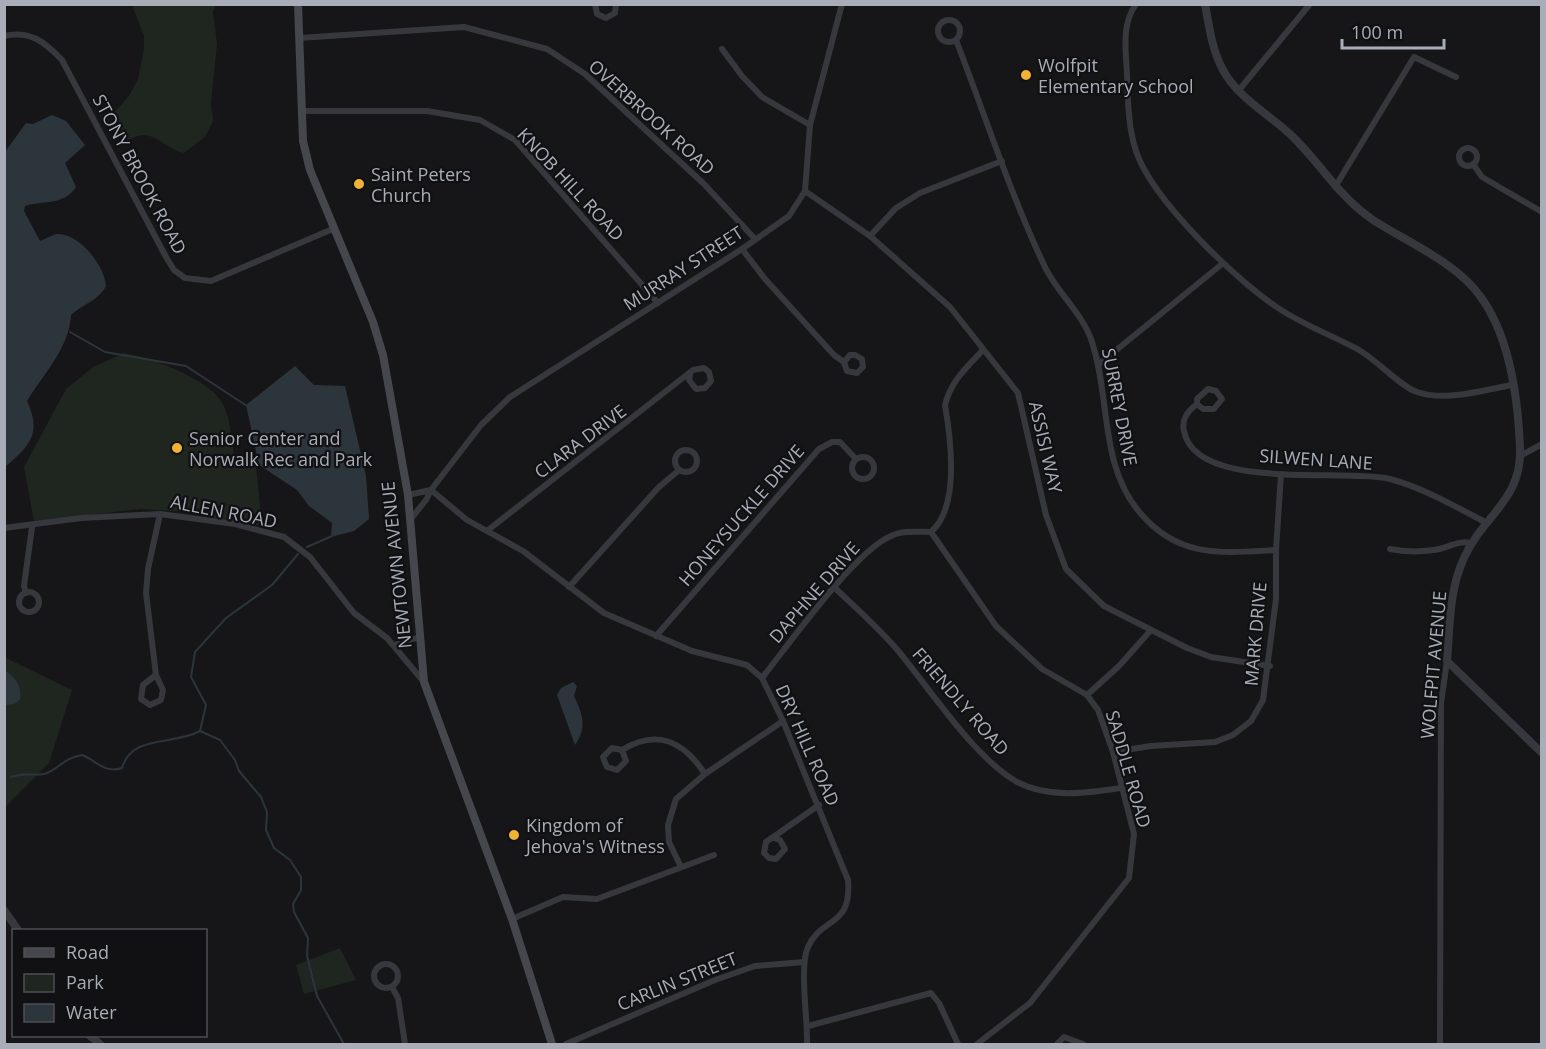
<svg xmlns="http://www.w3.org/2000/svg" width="1546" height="1049" font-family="'Open Sans',sans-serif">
	<rect width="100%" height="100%" fill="#161618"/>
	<!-- green -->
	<g fill="#1e261f">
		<path d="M 165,4 L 216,5 L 213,12 L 217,44 L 211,102 L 213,121 L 205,137 L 184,153 C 169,150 160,137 145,135 C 136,135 130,141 121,140 L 115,131 L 113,114 L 129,96 L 138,79 L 144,48 L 144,36 L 132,5 Z"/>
		<path d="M 124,353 C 145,357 162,363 181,372 C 227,395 228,405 234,455 L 256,465 L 262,526 L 175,511 L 140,509 L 34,521 L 24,467 L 66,389 L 93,367 Z"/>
		<polygon points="4,657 72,690 49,763 5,807"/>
		<polygon points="340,948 356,980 304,994 296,965"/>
	</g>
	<!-- water -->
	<g fill="#2c353c">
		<path d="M 52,115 L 66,121 L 85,145 L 65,163 L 76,187 C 64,206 43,200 25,206 L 24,211 L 40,241 C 45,239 52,235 57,234 C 80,233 105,267 106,286 C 98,301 83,304 71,315 C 69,348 45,372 27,401 C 42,433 30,446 5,467 L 5,152 L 26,123 L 33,124 Z"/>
		<polygon points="295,366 314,385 345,386 366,476 369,519 354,531 331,537 332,523 309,506 297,490 259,465 246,405"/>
		<path d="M 4,670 C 16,677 22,686 20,700 L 14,704 L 5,705 Z"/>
		<path d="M 573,682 L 577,686 L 574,696 C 582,713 588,727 575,745 L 557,695 L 561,688 Z"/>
	</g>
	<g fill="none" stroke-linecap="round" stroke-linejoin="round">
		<!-- stream -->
		<g stroke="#2c353c" stroke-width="2">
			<polyline points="70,332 105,352 186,366 247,406"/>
			<polyline points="307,547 332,536"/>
			<polyline points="200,731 220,740 235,760 239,771 261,797 267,812 266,830 274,848 290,860 301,877 301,890 293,904 294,912 308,938 307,956 317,996 344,1044"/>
			<polyline points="200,731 206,705 191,677 195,652 226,618 272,585 298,554"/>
			<path d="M 11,777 C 23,772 32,776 44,774 C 57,771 63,758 82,755 C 96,760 104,774 122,768 C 132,734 172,746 200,731"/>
		</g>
		<!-- minor -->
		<g stroke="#37383d" stroke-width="6">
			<polyline points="595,4 597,14 606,18 615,13 616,4"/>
			<path d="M 1136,4 C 1121,25 1126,51 1127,75 C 1128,100 1128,127 1136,151 C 1152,200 1242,287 1286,313 C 1309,327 1335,337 1359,350 C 1378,361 1401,387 1417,392 C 1445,402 1483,390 1512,385"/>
			<circle cx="949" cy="31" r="11"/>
			<path d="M 4,36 C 30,30 45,42 62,60 L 166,257 L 174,270 L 185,278 L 211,281 L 335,228"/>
			<polyline points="299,38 464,27 547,49 585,74 704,184 755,239"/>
			<path d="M 956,40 C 985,115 1010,193 1044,265 C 1056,292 1083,313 1092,342 C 1111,400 1099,466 1141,514 C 1180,559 1223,553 1276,550"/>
			<polyline points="722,49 742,76 762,97 810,125"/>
			<polyline points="1239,90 1310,4"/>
			<polyline points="301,111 427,111 480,120 515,140 658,303"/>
			<circle cx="1468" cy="157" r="9"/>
			<polyline points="1473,164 1482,177 1542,212"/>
			<polyline points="1335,187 1414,57 1456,77"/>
			<polyline points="805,191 870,236 950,307 1018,393 1046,515 1066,569 1104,606 1187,648 1211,657 1270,666"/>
			<polyline points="870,236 896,208 920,193 1002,161"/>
			<polyline points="742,249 765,279 834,355 844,362 847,371 857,373 863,367 862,359 855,355 850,355 844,362"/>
			<polyline points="1098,365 1222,264"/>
			<path d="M 1197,404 L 1203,409 L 1214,409 L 1222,399 L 1216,391 L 1208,389 L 1197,399 L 1197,404 C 1188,411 1181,419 1184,431 C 1195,492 1344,468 1390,479 C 1424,488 1456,507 1487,523"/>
			<circle cx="686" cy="461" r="11"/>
			<polyline points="1520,456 1542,444"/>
			<circle cx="863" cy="468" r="11"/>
			<polyline points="408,495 431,490 481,425 510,397 742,249 789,216 805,191 810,125 842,4"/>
			<path d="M 410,520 L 426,500 L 431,490 L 467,520 L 523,551 L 604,613 L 692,651 L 747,665 L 762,678 L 783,721 L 848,880 C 852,928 822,916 808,947 C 799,966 808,1021 807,1044"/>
			<polyline points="4,528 81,518 160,514 235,524 284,537 310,557 354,613 387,638 424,682"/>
			<polyline points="488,530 693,370 704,368 709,372 711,381 705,388 696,389 689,380 690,375"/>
			<polyline points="931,532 996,626 1042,669 1087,695 1098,710 1113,752 1134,834 1129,878 1030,1003 977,1044"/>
			<path d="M 931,532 C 960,507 951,440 945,405 C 951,381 966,368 983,350"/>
			<path d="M 1390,549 C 1404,552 1419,552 1434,550 C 1448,548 1458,540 1471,543"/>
			<polyline points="569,587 658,488 679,470"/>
			<path d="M 835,588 C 857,609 880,629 900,653 C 931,691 975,758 1017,782 C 1049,799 1088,793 1121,788"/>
			<circle cx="29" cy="602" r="10"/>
			<polyline points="26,593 24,586 32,527"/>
			<polyline points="656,636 819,449 832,442 840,442 856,459"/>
			<polyline points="394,645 420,637"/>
			<polyline points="156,675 163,690 161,700 150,705 141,699 143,685 156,675 146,593 148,569 160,514"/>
			<path d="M 762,678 C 789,644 855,551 891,536 C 903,530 918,532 931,532"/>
			<polyline points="1087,695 1119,666 1151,630"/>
			<path d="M 622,750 L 626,761 L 617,770 L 607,767 L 603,757 L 612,748 L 622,750 C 658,728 684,742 705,774"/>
			<polyline points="1113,752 1151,746 1215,742 1233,735 1251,721 1263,700 1276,599 1276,550 1281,474"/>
			<polyline points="774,838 780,840 785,849 776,859 769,858 764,853 766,842 819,805"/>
			<polyline points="681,867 669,842 668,825 676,799 705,774 783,721"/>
			<polyline points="512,919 563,897 597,899 714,855"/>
			<circle cx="386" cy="976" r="12"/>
			<polyline points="392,987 398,998 405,1044"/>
			<polyline points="808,1026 931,993 939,1003 958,1044"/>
			<polyline points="566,1044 715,980 755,966 804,962"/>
			<polyline points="1057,1044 1064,1037 1083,1044"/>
			<polyline points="1440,1044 1441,703 1447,661"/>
		</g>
		<!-- tertiary -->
		<g stroke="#37383d" stroke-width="8">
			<path d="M 1205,4 C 1209,26 1212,50 1223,70 C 1238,98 1269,114 1292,136 C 1321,164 1339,197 1373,220 C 1407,242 1457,263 1480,296 C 1510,336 1518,399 1520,448 C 1522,501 1483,515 1464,558 C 1449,590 1450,626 1447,661 L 1542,753"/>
			<polyline points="4,910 18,930"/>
			<polyline points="90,1036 100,1044"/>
		</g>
		<!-- secondary -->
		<polyline stroke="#45474d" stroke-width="8" points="298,4 303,141 310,170 373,322 383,355 408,495 424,682 512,919 552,1044"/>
	</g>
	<!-- markers -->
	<g fill="#f2b134" stroke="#111113" stroke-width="2">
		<circle cx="1026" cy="75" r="6"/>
		<circle cx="359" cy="184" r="6"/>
		<circle cx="177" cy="448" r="6"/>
		<circle cx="514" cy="835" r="6"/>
	</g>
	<g text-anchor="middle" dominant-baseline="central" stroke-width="4.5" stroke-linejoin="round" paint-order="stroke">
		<!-- poi labels -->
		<g font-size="18" fill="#a8adb8" stroke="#111113" text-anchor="start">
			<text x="1038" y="65">Wolfpit<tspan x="1038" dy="21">Elementary School</tspan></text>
			<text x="371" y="174">Saint Peters<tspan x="371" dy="21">Church</tspan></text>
			<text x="189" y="438">Senior Center and<tspan x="189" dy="21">Norwalk Rec and Park</tspan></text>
			<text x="526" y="825">Kingdom of<tspan x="526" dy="21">Jehova's Witness</tspan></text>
		</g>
		<!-- street labels -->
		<g font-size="18" fill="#a8adb8" stroke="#111113">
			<text transform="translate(652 117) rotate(42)">OVERBROOK ROAD</text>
			<text transform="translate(140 174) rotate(62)">STONY BROOK ROAD</text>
			<text transform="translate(571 184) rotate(47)">KNOB HILL ROAD</text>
			<text transform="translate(683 268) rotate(-33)">MURRAY STREET</text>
			<text transform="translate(1120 407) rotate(79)">SURREY DRIVE</text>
			<text transform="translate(580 441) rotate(-37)">CLARA DRIVE</text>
			<text transform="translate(1046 447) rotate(77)">ASSISI WAY</text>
			<text transform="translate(1316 459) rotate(4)">SILWEN LANE</text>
			<text transform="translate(224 511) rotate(11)">ALLEN ROAD</text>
			<text transform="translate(741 515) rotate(-49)">HONEYSUCKLE DRIVE</text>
			<text transform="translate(396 565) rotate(-96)">NEWTOWN AVENUE</text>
			<text transform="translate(814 592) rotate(-49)">DAPHNE DRIVE</text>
			<text transform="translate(1255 634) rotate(-85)">MARK DRIVE</text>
			<text transform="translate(1433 665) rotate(-85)">WOLFPIT AVENUE</text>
			<text transform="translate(961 701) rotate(49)">FRIENDLY ROAD</text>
			<text transform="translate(808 745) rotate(66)">DRY HILL ROAD</text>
			<text transform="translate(1129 769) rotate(74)">SADDLE ROAD</text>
			<text transform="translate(677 981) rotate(-22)">CARLIN STREET</text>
		</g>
	</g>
	<!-- border -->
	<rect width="1546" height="1049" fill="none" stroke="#a8adb8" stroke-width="12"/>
	<!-- legend -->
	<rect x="12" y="929" width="195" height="108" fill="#111113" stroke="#4d4f55" stroke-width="1.5"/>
	<rect x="24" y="948" width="30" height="9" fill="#45474d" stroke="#4d4f55" stroke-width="1.5"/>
	<text x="66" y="959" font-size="18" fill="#a8adb8">Road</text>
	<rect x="24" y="974" width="30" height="18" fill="#1e261f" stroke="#4d4f55" stroke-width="1.5"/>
	<text x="66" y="989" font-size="18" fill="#a8adb8">Park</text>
	<rect x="24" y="1004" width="30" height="18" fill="#2c353c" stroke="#4d4f55" stroke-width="1.5"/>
	<text x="66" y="1019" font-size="18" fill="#a8adb8">Water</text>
	<!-- scale -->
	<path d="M1342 39v9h102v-9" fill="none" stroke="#a8adb8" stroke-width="3"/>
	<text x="1351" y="39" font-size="18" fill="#a8adb8" stroke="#111113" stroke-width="4.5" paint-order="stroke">100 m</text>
</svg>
